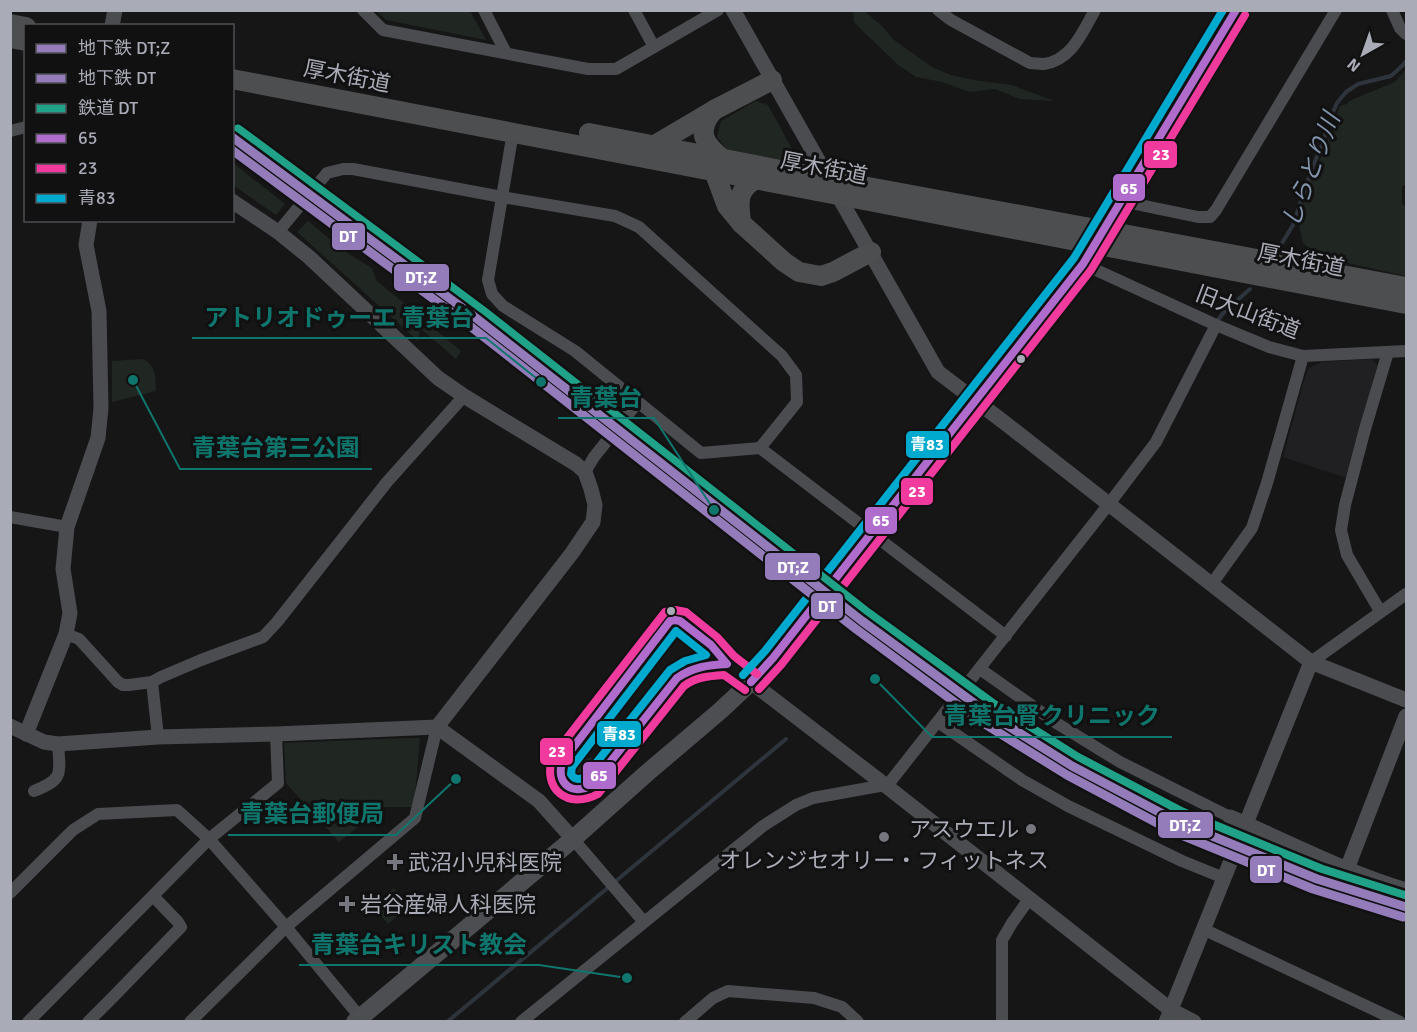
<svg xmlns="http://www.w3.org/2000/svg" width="1417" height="1032" font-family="Signika,'Noto Sans JP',sans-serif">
	<rect width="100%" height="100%" fill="#161617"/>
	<!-- built -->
	<polygon fill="#202022" points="1371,359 1377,365 1347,478 1283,457 1304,381 1309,368 1322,362"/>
	<!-- green -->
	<g fill="#202722">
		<polygon points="376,11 470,11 486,40 386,20"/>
		<polygon points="853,11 864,11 881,25 894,40 932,67 951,75 973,80 1011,85 1054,101 1020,99 995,89 970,92 942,82 916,77 897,64 865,33 854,22"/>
		<polygon points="1406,69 1406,185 1402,186 1402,204 1406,207 1406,276 1317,256 1303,243 1298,220 1304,185 1306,179 1316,170 1340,106 1347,104 1349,101 1395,82"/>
		<polygon points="756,101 768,105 792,149 783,160 728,150 717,137 721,121"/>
		<polygon points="233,163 285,204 276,215 233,185"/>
		<polygon points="308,221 344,251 372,268 376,280 461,351 456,359 420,328 418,341 297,232"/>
		<path d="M 143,359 C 157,367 155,376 156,391 L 112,402 L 112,361 Z"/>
		<polygon points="409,738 420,738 414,807 383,807 339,842 286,783 284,743"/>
		<path d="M 605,755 C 598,766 594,791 576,784 C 567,761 589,757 605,755 Z"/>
		<polygon points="394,888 407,907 388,924 373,906"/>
	</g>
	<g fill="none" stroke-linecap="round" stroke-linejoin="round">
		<!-- stream -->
		<g stroke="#2e343b" stroke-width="4">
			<polyline points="1279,248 1293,225 1313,166 1322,145 1330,119 1337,103 1346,92 1358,84 1391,76 1403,65 1406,61"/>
			<polyline points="1218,320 1224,312 1250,289"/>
			<polyline points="447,1022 786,739"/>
		</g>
		<!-- minor -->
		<g stroke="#4b4c4f" stroke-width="12">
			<polyline points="363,10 383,30 588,69 616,69 718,10"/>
			<polyline points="484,10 506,53"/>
			<polyline points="634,10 654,47"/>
			<path d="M 938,10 L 951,20 L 1030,63 C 1034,63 1040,64 1044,64 C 1072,60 1083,31 1095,10"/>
			<polyline points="1392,10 1400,28 1406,34"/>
			<polyline points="10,131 26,127"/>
			<polyline points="513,132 488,280 492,294 503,306 575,351 701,453 760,448 1006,636"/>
			<polyline points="1121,201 1198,217 1210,217 1216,210 1336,10"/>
			<polyline points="278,232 327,173 343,169 353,169 502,197 615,216 639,227 782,356 796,375 797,402 760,448"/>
			<polyline points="1083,264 1216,325 1269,347 1303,356 1406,351"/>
			<polyline points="585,472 594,457 637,403"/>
			<polyline points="10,517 67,527"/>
			<polyline points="1211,585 1252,528 1267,483 1303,356"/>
			<polyline points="1380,611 1347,555 1341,530 1345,505 1365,429 1388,352"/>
			<polyline points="66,634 79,639 118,682 123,685 129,685 152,682 161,677 201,660 263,637 277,622 387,482 464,396"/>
			<polyline points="1311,662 1406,594"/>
			<polyline points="980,669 1058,724 1120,762 1230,817"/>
			<polyline points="152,682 158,737"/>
			<polyline points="938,722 1022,780 1068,806 1182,861 1224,878"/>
			<path d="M 34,791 C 64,779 60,774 58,744"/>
			<polyline points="573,839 644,922"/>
			<polyline points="10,893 73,830 98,814 177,810 209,839 286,927 364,1022"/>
			<polyline points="1203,929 1400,1022"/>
			<polyline points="28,1022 209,839 278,783 276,734"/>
			<polyline points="88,1022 113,997 181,927 178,922 153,896"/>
			<polyline points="190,1022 286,927 415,818 437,727"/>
			<polyline points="521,1022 763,826 796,805 813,798 885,785 890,782 1109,504 1156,442 1216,325"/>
			<polyline points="685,1022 713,998 728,991 814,998 842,1007 858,1022"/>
			<polyline points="1002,1022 1002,940 1012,923 1029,899"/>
		</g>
		<!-- tertiary -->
		<g stroke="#4b4c4f" stroke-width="15">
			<polyline points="733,10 938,372 1005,423 1311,662 1406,700"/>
			<polyline points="112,26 115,10"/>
			<polyline points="232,201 278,232 309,257 438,378 464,396 576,464 585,472 591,489 595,505 593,522 572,553 437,727"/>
			<polyline points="751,682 885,785 1171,1010 1194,1022"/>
			<polyline points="10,726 44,742 58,744 158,737 276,734 437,727 539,801 573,839"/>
			<polyline points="26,734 66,634 70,613 63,569 67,527 98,438 101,408 99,311 86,245 90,220"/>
			<path d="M 1230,817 C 1289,842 1345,872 1406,890"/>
			<polyline points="1347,869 1406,716"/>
			<polyline points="1166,1022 1311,662"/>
		</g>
		<!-- primary -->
		<polyline stroke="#4d4e51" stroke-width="18" points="355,1022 573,839 647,773 720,711 751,682 773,658 923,469 1083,264 1236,10"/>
		<!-- trunk -->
		<g stroke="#4d4e50" stroke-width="20">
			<polyline points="10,24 26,27"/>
			<polyline points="10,38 26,41"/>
			<polyline points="232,79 817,191"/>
			<path d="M 714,110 C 695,131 704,144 723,159"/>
			<polyline points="589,133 807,175"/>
			<polyline points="653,146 714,110 772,80"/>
			<polyline points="714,171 727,206 741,223 784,262 799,272 821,276 833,272 871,252"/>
			<polyline points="852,184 1085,227"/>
			<polyline points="864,200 1076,241"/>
			<path d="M 741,223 C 739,204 736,190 755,180"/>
			<polyline points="1123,234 1406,287"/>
			<polyline points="1114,248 1406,304"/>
		</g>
		<!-- trunk-bridge -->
		<g stroke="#4d4e50" stroke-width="20">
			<polyline points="807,175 852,184"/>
			<polyline points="817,191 864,200"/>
			<polyline points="1085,227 1123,234"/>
			<polyline points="1076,241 1114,248"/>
		</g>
		<!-- bus-1 casing -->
		<g stroke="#111112" stroke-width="12">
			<g id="bus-1">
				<path d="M 675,620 L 680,621 L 711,645 L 727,664 C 708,665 693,667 677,678 L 592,785 C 572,796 556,784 562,762 L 670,621 Z"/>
				<polyline points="751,682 773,658 1083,264 1236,10"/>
			</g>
		</g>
		<!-- bus-2 casing -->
		<g stroke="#111112" stroke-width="12">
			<g id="bus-2">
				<polyline points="759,689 781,665 1091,270 1245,15"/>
				<path d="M 745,690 L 724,675 C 709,676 696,677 684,686 L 598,794 C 568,810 541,789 553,756 L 665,612 L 675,610 L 686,612 L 717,637 L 734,656 L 757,674"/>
			</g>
		</g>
		<!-- bus-3 casing -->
		<g stroke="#111112" stroke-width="12">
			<g id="bus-3">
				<path d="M 676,631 L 706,655 L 685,661 L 670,670 L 585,777 C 580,780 574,780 571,774 L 572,767 Z"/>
				<polyline points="743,675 765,651 1074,258 1223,10"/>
			</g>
		</g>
		<!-- bus-1 -->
		<use href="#bus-1" stroke="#b06ccc" stroke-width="8"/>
		<!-- bus-2 -->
		<use href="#bus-2" stroke="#f13a9d" stroke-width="8"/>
		<!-- bus-3 -->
		<use href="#bus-3" stroke="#00a9ce" stroke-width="8"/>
		<!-- rail-1 casing -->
		<g stroke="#111112" stroke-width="14">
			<polyline id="rail-1" points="238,129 482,310 868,613 992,703 1077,757 1182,812 1321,869 1406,896"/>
		</g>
		<!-- rail-1 -->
		<use href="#rail-1" stroke="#20a288" stroke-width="9"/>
		<!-- metro-1 casing -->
		<g stroke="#111112" stroke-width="14">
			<polyline id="metro-1" points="232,137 476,318 862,621 986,712 1072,766 1178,822 1317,879 1406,907"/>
		</g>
		<!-- metro-2 casing -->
		<g stroke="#111112" stroke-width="14">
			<polyline id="metro-2" points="232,150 470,326 856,629 980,721 1067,775 1174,832 1313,889 1403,917"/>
		</g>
		<!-- metro-1 -->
		<use href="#metro-1" stroke="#937cb9" stroke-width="9"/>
		<!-- metro-2 -->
		<use href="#metro-2" stroke="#937cb9" stroke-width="9"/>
	</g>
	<!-- markers -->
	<g fill="#a9abb6" stroke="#111112" stroke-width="2">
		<circle cx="1021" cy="359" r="5"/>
		<circle cx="671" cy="611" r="5"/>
	</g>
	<g fill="#76777e" stroke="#111112" stroke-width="2">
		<circle cx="1031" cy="829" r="6"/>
		<circle cx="884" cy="837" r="6"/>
		<path d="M392 853h6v6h6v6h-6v6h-6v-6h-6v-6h6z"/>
		<path d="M344 895h6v6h6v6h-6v6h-6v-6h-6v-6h6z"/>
	</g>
	<g text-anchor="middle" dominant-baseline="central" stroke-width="6" stroke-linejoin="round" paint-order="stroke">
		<!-- street labels -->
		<g font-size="22" fill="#a9abb6" stroke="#111112">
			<text transform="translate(347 76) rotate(11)">厚木街道</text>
			<text transform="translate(824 168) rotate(11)">厚木街道</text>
			<text transform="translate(1301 260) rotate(11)">厚木街道</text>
			<text transform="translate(1248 312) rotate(21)">旧大山街道</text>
		</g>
		<!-- poi labels -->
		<g font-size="22" fill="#a9abb6" stroke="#111112" text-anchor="start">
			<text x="1019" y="829" text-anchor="end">アスウエル</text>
			<text x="884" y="860" text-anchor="middle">オレンジセオリー・フィットネス</text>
			<text x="408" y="862">武沼小児科医院</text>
			<text x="360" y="904">岩谷産婦人科医院</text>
		</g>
		<!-- water labels -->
		<g font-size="24" font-style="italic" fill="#8395ad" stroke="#111112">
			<text transform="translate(1311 170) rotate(-69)">しらとり川</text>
		</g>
	</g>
	<!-- callouts -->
	<path fill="none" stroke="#0f766e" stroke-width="2" d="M541 382L486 338H192M714 510L654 418H558M133 380L180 469H372M875 679L932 737H1172M456 779L396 835H228M627 978L539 965H299"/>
	<g fill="#0f766e" stroke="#111112" stroke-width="2">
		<circle cx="541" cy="382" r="6"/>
		<circle cx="714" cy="510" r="6"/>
		<circle cx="133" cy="380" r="6"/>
		<circle cx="875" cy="679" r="6"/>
		<circle cx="456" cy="779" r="6"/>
		<circle cx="627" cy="978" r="6"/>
	</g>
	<g font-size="24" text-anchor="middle" font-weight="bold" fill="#0f766e" stroke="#111112" stroke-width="6" stroke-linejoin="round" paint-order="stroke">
		<text x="339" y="326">アトリオドゥーエ 青葉台</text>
		<text x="606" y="406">青葉台</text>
		<text x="276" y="456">青葉台第三公園</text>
		<text x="1052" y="724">青葉台腎クリニック</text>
		<text x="312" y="822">青葉台郵便局</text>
		<text x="419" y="953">青葉台キリスト教会</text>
	</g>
	<g stroke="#111112" stroke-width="2">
		<rect x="1143" y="140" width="35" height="29" rx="6" fill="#f13a9d"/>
		<rect x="1112" y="173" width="34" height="29" rx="6" fill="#b06ccc"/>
		<rect x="331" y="222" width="35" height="29" rx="6" fill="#937cb9"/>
		<rect x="393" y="263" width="57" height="29" rx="6" fill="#937cb9"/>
		<rect x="905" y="430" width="45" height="29" rx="6" fill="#00a9ce"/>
		<rect x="900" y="477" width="34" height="29" rx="6" fill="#f13a9d"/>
		<rect x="864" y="506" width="34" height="29" rx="6" fill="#b06ccc"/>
		<rect x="764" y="552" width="57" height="29" rx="6" fill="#937cb9"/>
		<rect x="810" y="592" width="34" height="28" rx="6" fill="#937cb9"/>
		<rect x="596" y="720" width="46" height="28" rx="6" fill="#00a9ce"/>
		<rect x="539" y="737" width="35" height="29" rx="6" fill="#f13a9d"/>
		<rect x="582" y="761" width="35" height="29" rx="6" fill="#b06ccc"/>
		<rect x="1157" y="811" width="57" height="28" rx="6" fill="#937cb9"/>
		<rect x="1249" y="855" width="34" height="29" rx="6" fill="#937cb9"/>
	</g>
	<g font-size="16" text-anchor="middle" font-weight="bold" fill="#fff">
		<text x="1161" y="160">23</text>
		<text x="1129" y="194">65</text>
		<text x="348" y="242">DT</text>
		<text x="421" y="283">DT;Z</text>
		<text x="927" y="450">青83</text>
		<text x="917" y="497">23</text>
		<text x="881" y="526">65</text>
		<text x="793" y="573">DT;Z</text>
		<text x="827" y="612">DT</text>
		<text x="619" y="740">青83</text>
		<text x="557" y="757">23</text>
		<text x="599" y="781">65</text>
		<text x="1185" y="831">DT;Z</text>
		<text x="1266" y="876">DT</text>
	</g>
	<!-- border -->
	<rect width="1417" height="1032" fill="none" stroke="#a9abb6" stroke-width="24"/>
	<!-- legend -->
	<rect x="24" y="24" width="210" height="198" fill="#111112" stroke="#4e4f54" stroke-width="1.5"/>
	<rect x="36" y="44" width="30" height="9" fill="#937cb9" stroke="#4e4f54" stroke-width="1.5"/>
	<text x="78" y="54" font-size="18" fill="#a9abb6">地下鉄 DT;Z</text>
	<rect x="36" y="74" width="30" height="9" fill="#937cb9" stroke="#4e4f54" stroke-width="1.5"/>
	<text x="78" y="84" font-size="18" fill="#a9abb6">地下鉄 DT</text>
	<rect x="36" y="104" width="30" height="9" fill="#20a288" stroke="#4e4f54" stroke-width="1.5"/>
	<text x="78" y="114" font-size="18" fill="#a9abb6">鉄道 DT</text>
	<rect x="36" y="134" width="30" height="9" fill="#b06ccc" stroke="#4e4f54" stroke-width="1.5"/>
	<text x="78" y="144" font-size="18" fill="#a9abb6">65</text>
	<rect x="36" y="164" width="30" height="9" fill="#f13a9d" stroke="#4e4f54" stroke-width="1.5"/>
	<text x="78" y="174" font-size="18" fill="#a9abb6">23</text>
	<rect x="36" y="194" width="30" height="9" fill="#00a9ce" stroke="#4e4f54" stroke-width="1.5"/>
	<text x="78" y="204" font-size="18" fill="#a9abb6">青83</text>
	<!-- north arrow -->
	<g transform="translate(1363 54) rotate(220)" stroke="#111112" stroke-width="4.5" paint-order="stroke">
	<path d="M0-4.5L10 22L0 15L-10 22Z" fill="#a9abb6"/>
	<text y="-9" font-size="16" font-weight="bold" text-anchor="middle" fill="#a9abb6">N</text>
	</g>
</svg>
